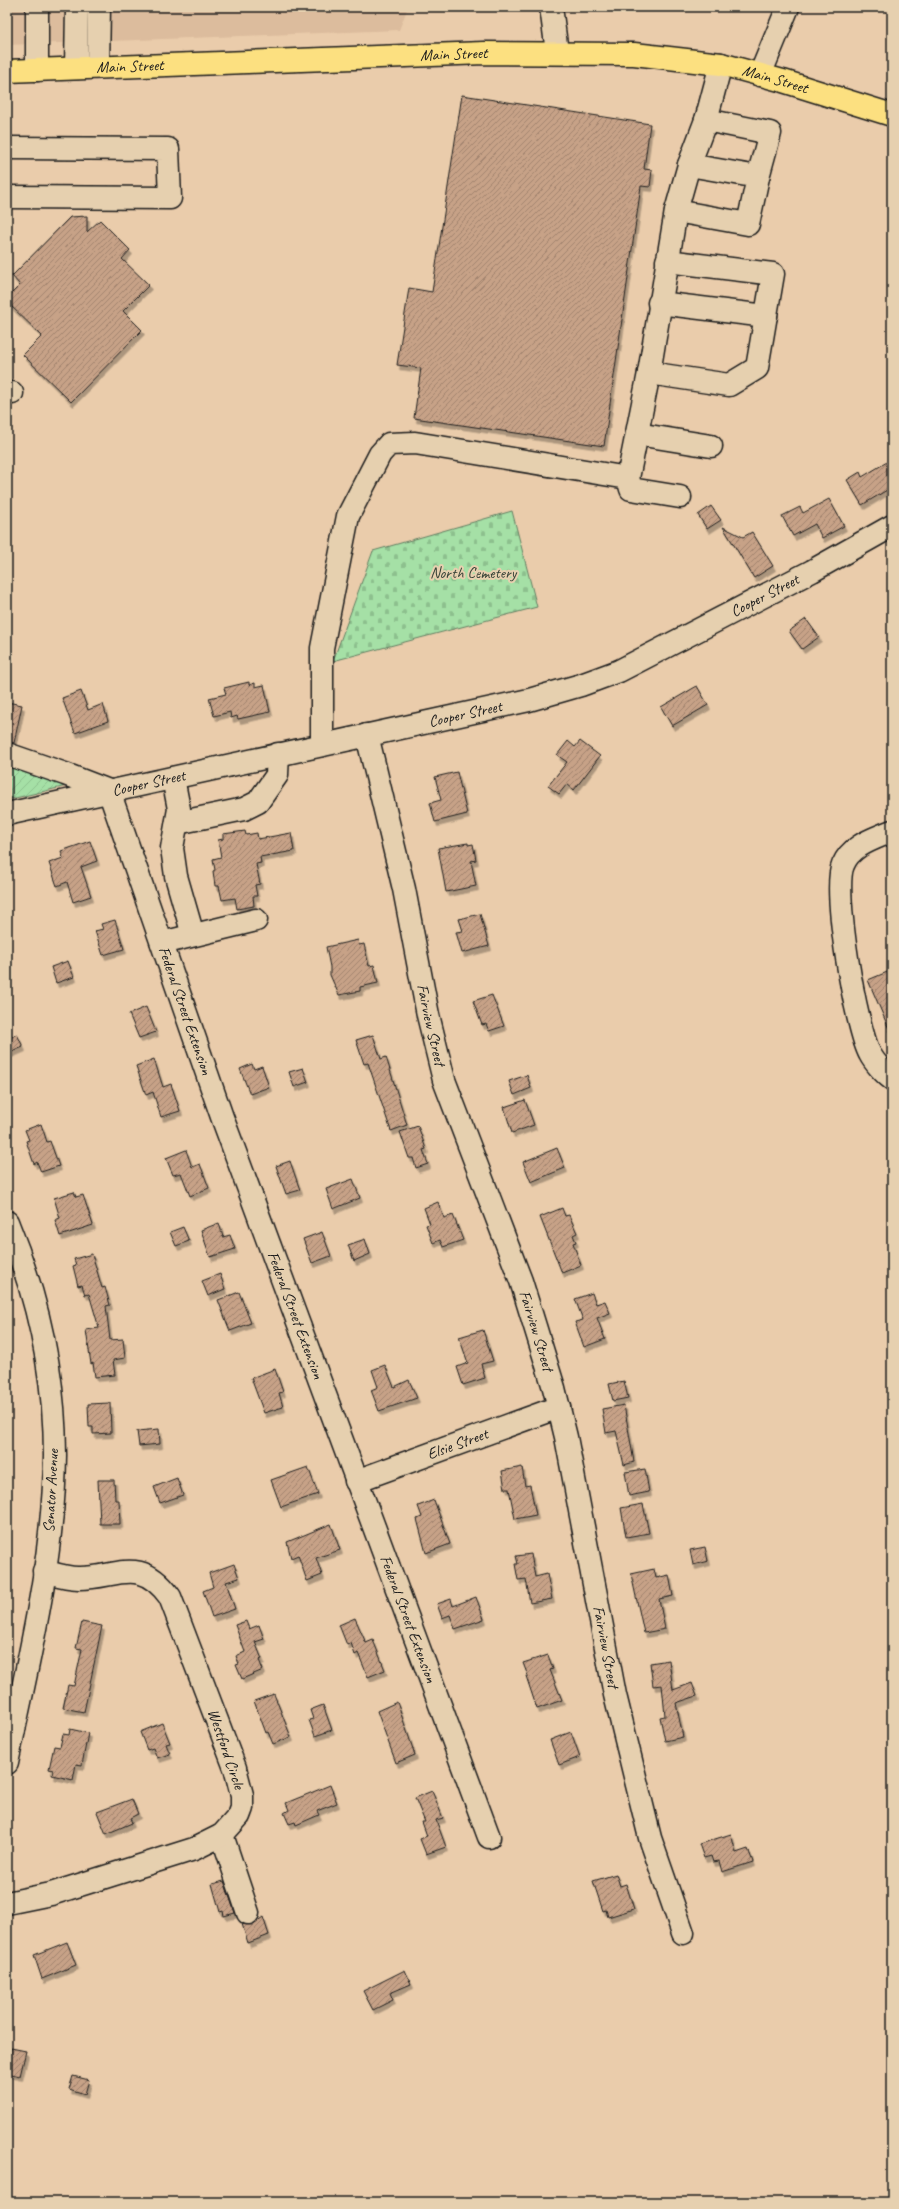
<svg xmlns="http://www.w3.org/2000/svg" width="899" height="2209" font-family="Caveat,sans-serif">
	<defs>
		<pattern id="cemetery-stones" width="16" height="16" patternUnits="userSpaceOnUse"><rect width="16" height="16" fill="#a5e0a6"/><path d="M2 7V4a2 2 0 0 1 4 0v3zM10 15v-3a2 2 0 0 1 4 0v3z" fill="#8dc08e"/></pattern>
		<pattern id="garden-furrows" width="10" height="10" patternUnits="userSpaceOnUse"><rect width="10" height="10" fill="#a5e0a6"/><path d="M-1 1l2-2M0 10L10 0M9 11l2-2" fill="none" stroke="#8dc08e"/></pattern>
		<pattern id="building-hatch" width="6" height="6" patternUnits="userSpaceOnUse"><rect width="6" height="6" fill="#c7a287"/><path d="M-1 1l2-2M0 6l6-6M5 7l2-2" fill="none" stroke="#a1836e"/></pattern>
		<filter id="shadow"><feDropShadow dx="2.5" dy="4.5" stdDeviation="0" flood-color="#0004"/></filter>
	</defs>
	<rect width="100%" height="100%" fill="#eaccab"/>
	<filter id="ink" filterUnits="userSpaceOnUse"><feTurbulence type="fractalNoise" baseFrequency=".025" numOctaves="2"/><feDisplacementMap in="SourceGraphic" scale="8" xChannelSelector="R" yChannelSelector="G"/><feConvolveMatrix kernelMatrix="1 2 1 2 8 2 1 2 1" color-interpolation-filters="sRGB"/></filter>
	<g filter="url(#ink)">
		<!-- built -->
		<polygon fill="#dcbc9d" points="7,7 408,7 399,30 7,45"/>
		<!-- cemetery -->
		<polygon fill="url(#cemetery-stones)" stroke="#607e61" points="512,511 537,607 333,661 373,551"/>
		<!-- garden -->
		<polygon fill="url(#garden-furrows)" stroke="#607e61" points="7,765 71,785 11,799"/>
		<!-- building -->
		<g fill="url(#building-hatch)" stroke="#1c1c1c" filter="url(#shadow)">
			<polygon points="462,95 650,124 644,169 652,170 650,187 641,186 604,446 414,418 421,368 397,365 409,288 432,292"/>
			<polygon points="87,216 87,232 100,220 130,250 122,259 149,285 123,311 142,330 71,402 23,355 42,336 7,302 7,298 20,285 12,276 70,217"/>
			<polygon points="892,459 892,487 862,505 847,480 860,472 862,477"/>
			<polygon points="829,499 844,526 822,538 815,524 793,536 782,516 800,507 803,513"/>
			<polygon points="711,506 721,520 707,529 698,515"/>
			<polygon points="723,527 743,537 752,532 773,566 754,578"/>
			<polygon points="806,619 819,637 802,649 789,631"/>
			<polygon points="249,682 249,685 255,683 255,687 264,685 270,712 238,719 237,716 231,718 230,712 214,716 209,698 226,694 224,688"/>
			<polygon points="697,686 708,705 672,726 661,707"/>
			<polygon points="81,691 88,710 103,704 108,721 75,733 62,698"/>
			<polygon points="7,702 22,705 14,743 7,742"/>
			<polygon points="568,741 575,747 580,741 600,756 574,790 567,784 559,794 548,786 567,762 557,755"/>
			<polygon points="457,772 467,814 435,822 430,803 441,800 435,777"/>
			<polygon points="245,831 246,835 257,833 258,839 291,833 294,851 260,857 261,863 256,864 260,884 255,885 257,896 253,896 254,906 237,909 235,898 222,900 219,886 215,886 213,871 215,870 213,859 221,857 218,840 223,839 223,834"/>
			<polygon points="90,841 97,861 81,867 91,896 73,902 67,882 57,886 49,863 63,858 61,851"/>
			<polygon points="468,843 468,845 473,844 476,860 471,861 476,886 446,892 438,848"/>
			<polygon points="480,914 489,946 462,953 456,932 463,931 459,919"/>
			<polygon points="115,920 124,949 103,955 95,931 103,929 101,924"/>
			<polygon points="358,940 359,945 364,944 369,966 374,965 378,983 360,987 360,991 339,995 330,975 330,967 326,947"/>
			<polygon points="68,961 74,977 56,983 51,967"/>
			<polygon points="892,970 892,1036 868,980"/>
			<polygon points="492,995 504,1026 489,1031 486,1024 482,1025 473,1001"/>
			<polygon points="146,1007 156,1032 139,1038 129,1014"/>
			<polygon points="17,1034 23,1047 7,1054 7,1039"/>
			<polygon points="373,1035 381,1059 386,1057 407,1125 391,1131 368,1063 364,1064 356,1040"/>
			<polygon points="154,1059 163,1087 171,1084 180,1111 161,1117 153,1092 146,1095 136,1066"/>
			<polygon points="252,1064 254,1069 262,1066 269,1087 250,1094 240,1069"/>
			<polygon points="303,1068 308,1082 294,1087 289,1072"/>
			<polygon points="527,1075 531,1088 514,1095 509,1081"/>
			<polygon points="525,1100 534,1125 512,1133 504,1107"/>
			<polygon points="41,1124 47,1142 50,1141 59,1166 41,1172 37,1162 34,1164 26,1141 29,1140 25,1130"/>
			<polygon points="418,1126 426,1149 423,1150 428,1164 416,1168 413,1158 409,1158 400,1132"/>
			<polygon points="557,1148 565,1168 531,1182 523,1162"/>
			<polygon points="186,1150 192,1167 200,1164 209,1188 190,1196 181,1173 173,1175 166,1158"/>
			<polygon points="290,1161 300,1190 286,1194 276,1166"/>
			<polygon points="353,1179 360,1198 333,1209 326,1189"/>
			<polygon points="74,1192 76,1197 83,1195 93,1225 60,1236 55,1220 60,1218 54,1198"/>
			<polygon points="438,1202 444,1218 453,1215 463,1240 443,1247 440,1240 433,1243 426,1225 430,1224 424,1208"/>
			<polygon points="562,1208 565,1216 569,1215 577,1233 573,1235 576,1242 573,1243 581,1265 562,1273 540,1217"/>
			<polygon points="219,1223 223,1237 230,1235 235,1249 210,1257 201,1230"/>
			<polygon points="183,1227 189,1241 176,1246 170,1232"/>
			<polygon points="322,1232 331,1256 312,1263 303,1239"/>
			<polygon points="365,1239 370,1254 354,1261 348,1245"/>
			<polygon points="92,1254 102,1288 105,1287 110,1305 106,1306 110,1340 123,1339 125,1358 113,1360 115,1375 95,1377 93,1363 91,1364 86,1330 99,1328 89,1294 85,1295 82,1285 78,1286 73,1266 76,1265 74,1259"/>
			<polygon points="220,1274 225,1289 208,1296 202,1281"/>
			<polygon points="239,1292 251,1323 230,1331 218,1300"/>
			<polygon points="592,1293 596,1304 605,1301 610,1313 597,1318 605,1339 584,1347 575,1322 583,1320 575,1299"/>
			<polygon points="483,1330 493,1361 481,1364 485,1378 463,1385 457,1367 468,1363 459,1337"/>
			<polygon points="385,1365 394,1387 409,1380 417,1398 379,1411 371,1390 378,1387 372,1370"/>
			<polygon points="275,1369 283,1392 279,1393 283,1407 264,1413 251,1378"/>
			<polygon points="624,1381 628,1398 613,1401 609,1384"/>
			<polygon points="110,1403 111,1433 93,1434 93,1427 89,1427 88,1404"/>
			<polygon points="624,1405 634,1462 624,1465 616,1431 606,1433 602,1409"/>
			<polygon points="159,1429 160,1444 139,1446 137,1431"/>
			<polygon points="308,1467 318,1494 281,1507 271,1480"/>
			<polygon points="522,1467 525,1486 530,1485 536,1515 515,1519 509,1489 505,1489 502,1471"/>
			<polygon points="645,1469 649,1492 629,1496 625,1472"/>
			<polygon points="177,1478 183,1495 160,1503 154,1487"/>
			<polygon points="98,1480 114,1480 115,1500 119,1500 120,1524 100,1524"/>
			<polygon points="434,1500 450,1544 426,1553 417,1519 422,1517 418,1506"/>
			<polygon points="643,1504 649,1533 626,1537 621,1508"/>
			<polygon points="331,1524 340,1550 316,1558 322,1575 307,1581 298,1555 291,1558 287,1542"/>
			<polygon points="705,1547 708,1561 693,1565 690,1550"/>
			<polygon points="531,1554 535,1577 547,1574 552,1599 530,1603 526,1579 518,1580 515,1564 518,1564 516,1556"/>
			<polygon points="234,1564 239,1578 226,1582 235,1609 212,1617 203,1591 213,1587 209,1573"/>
			<polygon points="654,1569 656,1578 669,1575 673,1596 659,1599 665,1629 644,1633 631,1574"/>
			<polygon points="476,1597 484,1619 455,1629 450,1615 442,1618 437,1604 451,1599 453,1606"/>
			<polygon points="355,1618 366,1643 373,1640 385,1670 368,1677 358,1653 355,1655 351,1643 347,1645 339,1625"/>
			<polygon points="246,1621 249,1629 259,1625 264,1639 255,1642 262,1659 259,1660 263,1670 242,1679 236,1665 239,1664 236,1656 245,1652 235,1625"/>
			<polygon points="82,1622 102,1626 84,1712 63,1708 68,1685 74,1686 82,1649 76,1648"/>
			<polygon points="548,1655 553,1669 550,1670 562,1700 537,1709 526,1676 528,1676 523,1663"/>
			<polygon points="669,1660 673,1690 692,1683 697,1696 676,1703 683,1737 665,1741 660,1717 665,1716 662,1685 653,1686 650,1663"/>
			<polygon points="274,1694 291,1737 273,1744 268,1732 266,1733 254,1701"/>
			<polygon points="397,1702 415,1755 396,1763 377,1711"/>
			<polygon points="323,1705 332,1730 315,1736 309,1720 313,1719 310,1710"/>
			<polygon points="162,1723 170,1743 166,1744 170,1754 157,1758 153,1748 147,1750 140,1732"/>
			<polygon points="70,1729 88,1733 82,1765 76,1764 73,1780 52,1775 53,1770 49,1769 54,1746 60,1747 63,1734 69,1735"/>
			<polygon points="571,1732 580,1757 559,1765 550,1740"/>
			<polygon points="330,1785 337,1803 317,1811 319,1815 296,1825 295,1822 289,1824 284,1813 289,1810 286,1803"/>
			<polygon points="432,1791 443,1818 436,1820 446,1847 426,1854 420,1839 427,1836 422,1822 425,1822 415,1798"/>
			<polygon points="132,1799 138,1814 130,1818 132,1823 106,1834 97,1812"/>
			<polygon points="731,1834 736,1853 748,1849 753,1862 722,1872 719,1861 713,1862 711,1856 704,1858 699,1844"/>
			<polygon points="616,1874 620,1886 626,1884 634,1909 608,1917 606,1910 603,1911 593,1881"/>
			<polygon points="224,1881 235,1913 224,1916 223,1911 220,1912 212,1884"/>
			<polygon points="263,1917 269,1935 248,1943 242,1924 252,1925"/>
			<polygon points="67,1942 76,1965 42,1979 34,1955"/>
			<polygon points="405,1970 411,1984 390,1993 393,2000 373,2010 363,1991"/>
			<polygon points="11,2048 26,2051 20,2076 7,2073"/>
			<polygon points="73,2076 89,2080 85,2094 69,2089"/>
		</g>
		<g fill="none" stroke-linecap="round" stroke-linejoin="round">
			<!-- minor casing -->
			<g stroke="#1c1c1c" stroke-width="25">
				<g id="minor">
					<polyline points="37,7 37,70"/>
					<polyline points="551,7 557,52"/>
					<polyline points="98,67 99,7"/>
					<polyline points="76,68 77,7"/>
					<polyline points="760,75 788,7"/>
					<polyline points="706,120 770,133 758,177"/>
					<polyline points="7,148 168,149 170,198 7,197"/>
					<polyline points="676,211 748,224 758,177 689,165"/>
					<polyline points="659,303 766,316"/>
					<polyline points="649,373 729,385 757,368 773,274 667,261"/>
					<polyline points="7,393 12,393"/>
					<polyline points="637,434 711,446"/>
					<polyline points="628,478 631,489 680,497"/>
					<path id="s1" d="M 367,735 L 404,889 L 428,1015 L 444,1080 L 521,1281 L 554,1388 L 566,1437 L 615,1695 L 650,1838 L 683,1933"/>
					<polyline points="322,745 322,648 348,516 380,454 389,444 415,443 628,478 649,373 676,211 689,165 706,120 721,64"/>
					<path id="s2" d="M 7,754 L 65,774 L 109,791 L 222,1117 L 489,1837"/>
					<polyline points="173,778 179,809 172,848 176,876 193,935"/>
					<path id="s3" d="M 7,814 L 529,700 L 581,685 L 619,671 L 812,571 L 892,526"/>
					<polyline points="177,823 244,809 258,802 277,775 278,754"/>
					<path d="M 892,831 C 874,839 851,845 843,865 C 832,890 856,1028 870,1054 C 874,1062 885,1074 892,1079"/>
					<polyline points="162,943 256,920"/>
					<path d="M 7,1222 C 37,1295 55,1375 55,1455 C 54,1559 28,1662 7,1763"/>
					<path id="s4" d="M 356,1481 L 559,1407"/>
					<polyline points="222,1835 248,1913"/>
					<path d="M 7,1903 L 51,1894 L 194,1849 L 222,1835 L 239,1816 L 242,1808 L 242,1795 L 235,1768 L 170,1597 C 139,1554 116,1579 78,1578 C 66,1578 55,1574 44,1571"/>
				</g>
			</g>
			<!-- major casing -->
			<g stroke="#1c1c1c" stroke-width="25">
				<g id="major">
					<path id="s5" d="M 7,71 L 484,53 L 634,54 L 721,64 L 783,81 L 892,115"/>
				</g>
			</g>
			<!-- minor -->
			<use href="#minor" stroke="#e6d0af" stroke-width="22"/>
			<!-- major -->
			<use href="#major" stroke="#fce080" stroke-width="22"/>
		</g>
	</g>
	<g text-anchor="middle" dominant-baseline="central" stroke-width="4" stroke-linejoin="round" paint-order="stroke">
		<!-- street labels -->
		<g font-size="16" fill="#1c1c1c" stroke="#e6d0af">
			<text stroke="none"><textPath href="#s5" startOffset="447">Main Street</textPath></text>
			<text stroke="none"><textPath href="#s5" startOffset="123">Main Street</textPath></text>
			<text stroke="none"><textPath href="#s5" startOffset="771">Main Street</textPath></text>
			<text stroke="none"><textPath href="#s3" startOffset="793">Cooper Street</textPath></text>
			<text stroke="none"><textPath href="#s3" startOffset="469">Cooper Street</textPath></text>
			<text stroke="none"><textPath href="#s3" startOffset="145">Cooper Street</textPath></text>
			<text stroke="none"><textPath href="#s2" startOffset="341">Federal Street Extension</textPath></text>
			<text stroke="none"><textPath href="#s1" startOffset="297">Fairview Street</textPath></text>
			<text stroke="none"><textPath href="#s2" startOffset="665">Federal Street Extension</textPath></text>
			<text stroke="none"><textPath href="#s1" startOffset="621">Fairview Street</textPath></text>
			<text stroke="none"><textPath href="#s4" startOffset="108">Elsie Street</textPath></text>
			<text transform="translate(51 1491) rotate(-87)">Senator Avenue</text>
			<text stroke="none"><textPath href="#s2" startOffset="989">Federal Street Extension</textPath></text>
			<text stroke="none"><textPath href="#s1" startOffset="945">Fairview Street</textPath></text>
			<text transform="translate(226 1749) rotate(71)">Westford Circle</text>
		</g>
		<!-- park labels -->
		<g font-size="16" fill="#374338" stroke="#e6d0af">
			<text x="473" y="573">North Cemetery</text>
		</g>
	</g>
	<!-- margin -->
	<rect width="899" height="2209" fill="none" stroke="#e6d0af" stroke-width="24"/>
	<rect x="12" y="12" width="875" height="2185" fill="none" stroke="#1c1c1c" stroke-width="1.5" filter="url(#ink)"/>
</svg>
